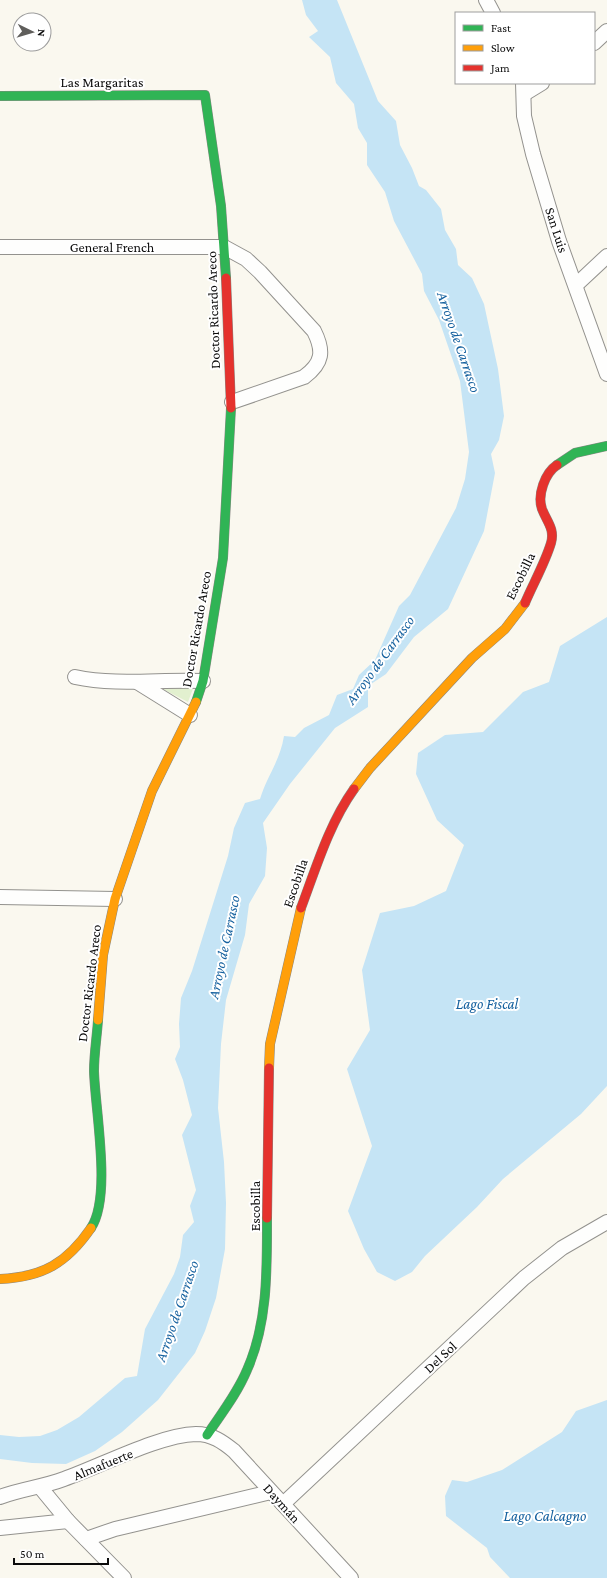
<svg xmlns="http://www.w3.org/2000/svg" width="607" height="1578" font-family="'Crimson Pro',serif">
	<rect width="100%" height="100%" fill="#faf8ef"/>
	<!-- green -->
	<polygon fill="#e2f0cf" points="157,686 194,686 188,702"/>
	<!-- water -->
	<g fill="#c5e4f5">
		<path d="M 302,0 L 337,0 L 378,101 L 396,121 L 400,145 L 412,168 L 419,186 L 426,190 L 441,209 L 445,230 L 456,249 L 458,265 L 472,278 L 484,304 L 498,369 L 504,416 L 499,440 L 491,454 L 495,473 L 484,531 L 448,609 L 414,637 L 386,674 L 368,686 L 368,707 L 335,728 L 290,784 L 263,823 L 267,848 L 265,876 L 249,904 L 245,935 L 226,1000 L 221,1044 L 218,1108 L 224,1162 L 226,1203 L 225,1249 L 216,1298 L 205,1331 L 195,1353 L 158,1400 L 122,1432 L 95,1451 L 66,1464 L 32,1463 L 0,1459 L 0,1435 L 19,1437 L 40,1436 L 57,1430 L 79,1417 L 125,1378 L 137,1376 L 145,1329 L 174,1274 L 180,1257 L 183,1235 L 194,1222 L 190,1206 L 196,1190 L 182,1135 L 192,1115 L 183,1080 L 175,1059 L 180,1047 L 179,1024 L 181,998 L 192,971 L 228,856 L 234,828 L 245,803 L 260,799 C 267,776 280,761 284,736 L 295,737 L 304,728 L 329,715 L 337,695 L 353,689 L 359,675 L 375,660 L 399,606 L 410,595 L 456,508 L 465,479 L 469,452 L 460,381 L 439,320 L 424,291 L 422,274 L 394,221 L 385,192 L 367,165 L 367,143 L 358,128 L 354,104 L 336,83 L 330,57 L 309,37 L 318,31 L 306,15 Z"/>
		<polygon points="607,617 607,1086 581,1114 503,1179 477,1207 425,1256 412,1272 395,1281 377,1272 364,1249 348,1211 372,1146 347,1069 370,1030 362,970 380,913 414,906 446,891 464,845 437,820 416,774 418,753 445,735 483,732 523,692 549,682 560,646"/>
		<polygon points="607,1400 607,1578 510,1578 490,1557 487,1548 446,1516 445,1496 452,1480 467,1482 502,1470 562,1432 576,1411"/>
	</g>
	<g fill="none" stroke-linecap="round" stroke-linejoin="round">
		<!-- street casing -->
		<g stroke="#93928e" stroke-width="16">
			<g id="street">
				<polyline points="486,0 493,13"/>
				<polyline points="594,43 607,31"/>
				<polyline points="523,83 524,116 533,154 559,241 607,374"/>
				<polyline points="524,94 542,83"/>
				<path d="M 0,247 L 224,247 L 246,259 L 260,272 L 314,331 C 324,351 323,363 304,377 L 232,402"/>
				<polyline points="576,285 607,256"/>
				<path d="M 75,677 C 117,686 161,679 203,681"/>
				<polyline points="137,682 190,715"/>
				<polyline points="0,897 115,899"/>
				<polyline points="40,1487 68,1521 124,1578"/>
				<path d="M 0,1497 C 21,1489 43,1487 64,1479 C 101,1466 159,1435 196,1434 C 212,1434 223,1442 234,1451 L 351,1578"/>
				<polyline points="283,1504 524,1278 562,1248 607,1222"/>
				<polyline points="0,1528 68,1521"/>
				<polyline points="86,1539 115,1529 271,1492"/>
			</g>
		</g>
		<!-- fast casing -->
		<g stroke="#898884" stroke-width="10">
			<g id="fast">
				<polyline points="0,96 205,95 221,206 226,278"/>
				<polyline points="557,465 575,453 607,446"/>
				<polyline points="196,702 203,681 223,558 231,408"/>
				<path d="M 91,1228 C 112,1196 95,1110 94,1071 C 94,1054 97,1036 98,1020"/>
				<path d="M 207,1435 C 221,1414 237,1394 247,1370 C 268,1323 267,1269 267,1218"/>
			</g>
		</g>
		<!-- slow casing -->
		<g stroke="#898884" stroke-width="10">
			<g id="slow">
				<polyline points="354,789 370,768 472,658 505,629 525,603"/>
				<polyline points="98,1020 103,955 115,899 152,791 196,702"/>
				<polyline points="269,1068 270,1044 301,908"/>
				<path d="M 0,1279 C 43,1277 67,1263 91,1228"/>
			</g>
		</g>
		<!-- jam casing -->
		<g stroke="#898884" stroke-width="10">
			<g id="jam">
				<polyline points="226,278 231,408"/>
				<path d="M 525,603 C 533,584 545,563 551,543 C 555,529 547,522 542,509 C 537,495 545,473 557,465"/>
				<path d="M 301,908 C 316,868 329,824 354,789"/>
				<polyline points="267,1218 269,1068"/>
			</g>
		</g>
		<!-- street -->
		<use href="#street" stroke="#fefefd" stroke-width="14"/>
		<!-- fast -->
		<use href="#fast" stroke="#30b455" stroke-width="9"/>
		<!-- slow -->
		<use href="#slow" stroke="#ff9f0a" stroke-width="9"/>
		<!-- jam -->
		<use href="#jam" stroke="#e5322d" stroke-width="9"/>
	</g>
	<g text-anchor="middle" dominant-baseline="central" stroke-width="4" stroke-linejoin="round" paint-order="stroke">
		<!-- street labels -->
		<g font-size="14" fill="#0b0b0b" stroke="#fff">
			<text x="102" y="82">Las Margaritas</text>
			<text transform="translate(557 230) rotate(72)">San Luis</text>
			<text x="112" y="247">General French</text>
			<text transform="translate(213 310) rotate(-92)">Doctor Ricardo Areco</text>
			<text transform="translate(520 576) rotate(-64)">Escobilla</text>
			<text transform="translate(196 629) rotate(-80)">Doctor Ricardo Areco</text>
			<text transform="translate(295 883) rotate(-71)">Escobilla</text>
			<text transform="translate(89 983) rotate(-83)">Doctor Ricardo Areco</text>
			<text transform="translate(255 1206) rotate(-90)">Escobilla</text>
			<text transform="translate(440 1357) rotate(-43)">Del Sol</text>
			<text transform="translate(103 1464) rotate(-22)">Almafuerte</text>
			<text transform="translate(282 1503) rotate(48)">Daymán</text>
		</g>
		<!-- water labels -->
		<g font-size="15" font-style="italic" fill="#14609e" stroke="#fff">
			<text transform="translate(459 342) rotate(71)">Arroyo de Carrasco</text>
			<text transform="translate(380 660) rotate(-54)">Arroyo de Carrasco</text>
			<text transform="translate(224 947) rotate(-78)">Arroyo de Carrasco</text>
			<text x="487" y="1004">Lago Fiscal</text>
			<text transform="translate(177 1311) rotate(-71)">Arroyo de Carrasco</text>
			<text x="545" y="1516">Lago Calcagno</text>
		</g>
	</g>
	<!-- legend -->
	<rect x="455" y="12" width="140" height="72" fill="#ffffff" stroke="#9d9d9d"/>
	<rect x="463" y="25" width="20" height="6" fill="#30b455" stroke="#9d9d9d"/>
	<text x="491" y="32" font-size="12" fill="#0b0b0b">Fast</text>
	<rect x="463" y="45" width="20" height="6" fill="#ff9f0a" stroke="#9d9d9d"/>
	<text x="491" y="52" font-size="12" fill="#0b0b0b">Slow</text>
	<rect x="463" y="65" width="20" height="6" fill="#e5322d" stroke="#9d9d9d"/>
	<text x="491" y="72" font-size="12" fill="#0b0b0b">Jam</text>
	<!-- north arrow -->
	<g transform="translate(32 32) rotate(95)"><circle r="19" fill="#ffffff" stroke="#9d9d9d"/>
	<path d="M0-3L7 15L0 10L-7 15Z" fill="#5f5e5b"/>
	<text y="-6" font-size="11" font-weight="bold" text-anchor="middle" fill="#0b0b0b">N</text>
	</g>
	<!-- scale -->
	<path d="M14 1558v6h94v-6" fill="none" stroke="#0b0b0b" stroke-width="2"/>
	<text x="20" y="1558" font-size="12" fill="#0b0b0b" stroke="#ffffff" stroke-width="3" paint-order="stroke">50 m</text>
</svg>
